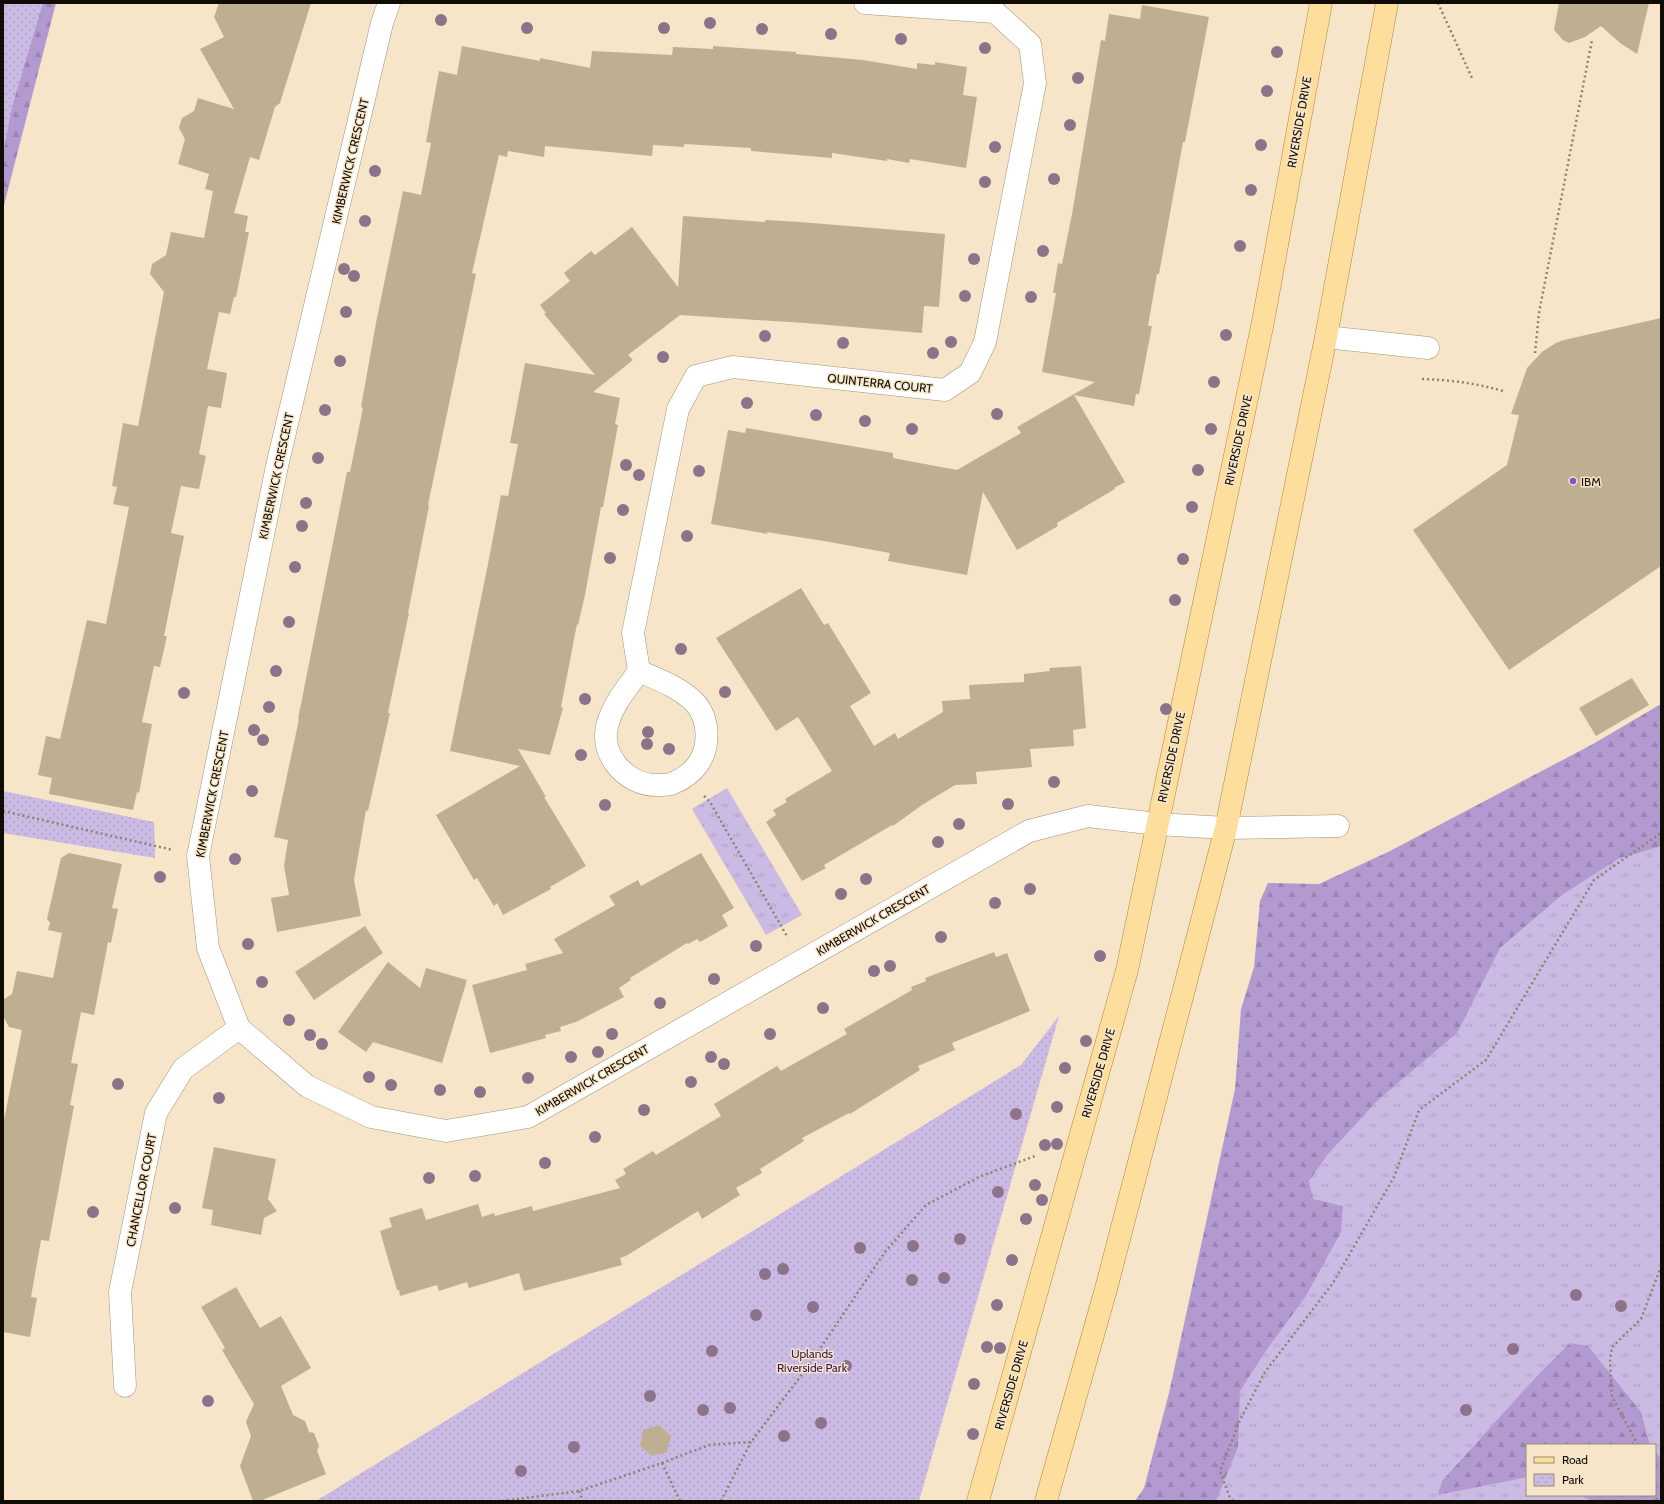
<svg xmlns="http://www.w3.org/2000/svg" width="1664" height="1504" font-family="Cabin,sans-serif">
	<defs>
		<pattern id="grass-tufts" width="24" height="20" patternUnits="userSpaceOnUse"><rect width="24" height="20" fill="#cbbae3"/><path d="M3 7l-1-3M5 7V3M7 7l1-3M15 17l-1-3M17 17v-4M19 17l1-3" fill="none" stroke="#ad9fc1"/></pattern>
		<pattern id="forest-firs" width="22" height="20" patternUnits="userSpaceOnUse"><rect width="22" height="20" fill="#b29ad1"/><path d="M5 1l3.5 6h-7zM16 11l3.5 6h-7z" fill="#9883b2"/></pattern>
		<pattern id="park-dots" width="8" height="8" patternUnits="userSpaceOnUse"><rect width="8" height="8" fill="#cbbae3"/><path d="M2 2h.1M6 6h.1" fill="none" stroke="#ad9fc1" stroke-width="1.8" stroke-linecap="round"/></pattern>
	</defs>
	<rect width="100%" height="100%" fill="#f6e5c8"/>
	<!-- grass -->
	<g fill="url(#grass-tufts)" fill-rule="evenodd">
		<path d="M 1661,745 L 1661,1501 L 1158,1501 L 1279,973 ZM 1527,1445 L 1655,1445 L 1655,1495 L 1527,1495 Z"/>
		<polygon points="727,788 802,915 766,935 692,809"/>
	</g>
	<!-- forest -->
	<g fill="url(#forest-firs)">
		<polygon points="3,3 56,3 3,209"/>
		<polygon points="1661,704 1661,846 1618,859 1562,895 1500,948 1457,1033 1379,1099 1328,1154 1309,1181 1313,1199 1343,1206 1341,1232 1306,1296 1265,1352 1240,1391 1238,1447 1216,1501 1135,1501 1144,1488 1169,1393 1235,1089 1241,1009 1254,967 1260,901 1268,883 1319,884 1390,851 1593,744"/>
		<polygon points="1570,1343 1588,1346 1641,1412 1650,1445 1527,1445 1527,1477 1438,1495 1442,1481 1536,1377"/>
		<polygon points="1655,1451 1661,1459 1661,1501 1593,1501 1579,1495 1655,1495"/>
	</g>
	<!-- park -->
	<g fill="url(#park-dots)">
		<polygon points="3,3 43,3 12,107 3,154"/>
		<polygon points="3,791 154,822 155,858 3,833"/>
		<polygon points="1059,1016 919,1501 316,1501 1021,1065"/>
	</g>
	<!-- building -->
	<g fill="#beaf93">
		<polygon points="219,3 311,3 280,103 275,107 259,160 250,157 234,213 248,216 245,232 249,232 236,297 234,297 230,314 219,312 207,369 227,373 221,408 208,406 199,454 206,456 199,489 181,486 171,533 184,536 164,636 167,636 160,667 154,666 142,722 152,724 139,793 137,792 133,810 49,794 52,778 38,775 46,736 60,739 87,620 106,624 129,507 113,504 117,487 112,486 123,423 138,426 164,292 150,274 152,264 166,255 171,232 204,238 213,191 205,189 209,174 178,164 185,139 179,128 182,118 194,111 198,98 234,109 200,49 224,37 214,17"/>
		<polygon points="1559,3 1649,3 1637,54 1620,43 1601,26 1585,37 1569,43 1563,40 1554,30"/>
		<polygon points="1142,5 1209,17 1185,142 1183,142 1159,274 1157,274 1148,326 1152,326 1139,394 1136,394 1134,406 1074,395 1125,482 1114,488 1115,489 1057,523 1058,526 1017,550 983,492 967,575 888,561 890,553 824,541 766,532 768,534 711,524 728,430 745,433 746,428 869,449 893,453 893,458 957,470 1021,433 1017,427 1095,382 1042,372 1056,293 1053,293 1058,263 1062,264 1072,214 1101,40 1105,41 1109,14 1140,19"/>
		<polygon points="462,46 540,61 540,58 590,68 592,51 672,55 673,47 713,49 713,46 796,52 796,54 863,60 917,69 917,63 935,65 935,62 967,67 963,95 977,97 966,168 910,159 909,163 887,159 887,161 832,153 832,158 751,151 751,148 684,144 684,147 653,145 652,156 545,146 544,157 508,151 507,157 499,155 472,273 476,274 428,505 429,506 408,613 409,613 388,713 390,713 368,811 366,810 354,880 361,916 277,932 271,898 289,895 284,866 288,840 274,837 299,719 298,719 347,472 350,472 363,408 361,407 376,323 403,191 421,195 431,143 426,142 439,71 457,75"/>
		<polygon points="683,216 765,222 765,220 800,222 945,234 939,307 924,306 922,333 805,323 680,315 628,355 633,360 593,392 620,398 615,424 618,425 603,507 601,507 585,595 578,625 577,624 561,707 563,708 550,755 518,749 546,797 544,797 586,866 550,887 551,889 503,915 497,903 494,906 477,878 474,880 436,815 520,766 450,751 488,564 501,495 508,496 518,444 510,443 525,363 595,375 544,314 546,313 540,305 570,281 564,273 591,251 595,255 632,227 678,287"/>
		<polygon points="1661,318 1661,566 1509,670 1413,530 1507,465 1519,415 1511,414 1527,368 1542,352 1556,343 1564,340"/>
		<polygon points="801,588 824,625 828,623 871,693 850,706 874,746 895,733 898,739 943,712 942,701 970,699 969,685 1024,682 1024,674 1050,671 1049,668 1081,666 1086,728 1073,730 1074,746 1030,749 1032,767 976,772 977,784 955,785 922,805 893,826 892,825 824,865 826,868 802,881 766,822 776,815 773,810 787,802 785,799 832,771 798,717 776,731 716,638"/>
		<polygon points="1632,678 1649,705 1596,736 1579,708"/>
		<polygon points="69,853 122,864 112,908 118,909 111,943 108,942 94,1015 81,1012 71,1063 78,1064 70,1105 74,1106 49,1241 41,1240 31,1297 37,1298 30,1337 3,1332 3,1125 22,1030 9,1027 3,1016 3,1000 12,994 17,971 53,978 62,933 48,930 50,923 47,919 61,858"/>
		<polygon points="701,853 734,908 722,915 728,926 700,942 697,939 688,944 687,943 630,978 631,980 619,988 624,997 576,1022 560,1027 561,1031 545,1035 546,1038 490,1053 472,985 527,970 525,964 563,953 554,939 615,905 609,896 638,880 641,886"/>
		<polygon points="365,926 383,953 314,1000 295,972"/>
		<polygon points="994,952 996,957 1007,953 1030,1011 952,1043 955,1050 918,1066 920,1070 850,1114 849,1113 802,1138 804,1141 760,1169 762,1173 736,1188 740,1195 702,1219 698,1211 626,1256 620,1258 622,1265 524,1291 519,1273 469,1288 467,1282 439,1291 437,1285 400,1296 399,1290 397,1290 380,1231 392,1227 389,1218 422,1208 426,1220 478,1204 482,1217 494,1213 495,1216 532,1206 533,1211 620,1188 615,1180 626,1174 623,1169 653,1151 656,1155 721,1116 714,1104 777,1066 781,1071 847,1034 844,1029 912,990 911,987 926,981 925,978"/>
		<polygon points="388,962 420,988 426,968 467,980 442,1063 373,1042 366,1052 338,1032"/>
		<polygon points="214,1147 276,1159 268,1199 277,1211 264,1218 261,1235 211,1225 213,1210 202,1208"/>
		<polygon points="236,1287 260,1328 281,1316 311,1368 281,1386 293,1415 305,1421 309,1432 314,1433 319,1446 317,1451 326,1474 260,1501 253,1501 240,1466 251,1436 246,1422 254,1404 222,1350 225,1348 201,1307"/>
		<polygon points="659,1425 671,1436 667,1452 652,1456 640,1446 643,1430"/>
	</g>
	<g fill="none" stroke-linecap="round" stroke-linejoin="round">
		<!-- minor casing -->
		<g stroke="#a39478" stroke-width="23">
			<g id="minor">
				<polyline points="389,3 382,23 277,466 198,856 208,948 239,1028 307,1086 371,1117 446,1131 528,1117 1029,831 1088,816 1157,824 1226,828 1338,826"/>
				<polyline points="1326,337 1428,348"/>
				<path d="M 639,671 C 659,680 679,687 694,702 C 710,718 710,747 698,764 C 692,773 681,780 671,784 C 667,785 661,785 656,785 C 626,785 598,754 608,723 C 613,704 628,687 639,671 L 633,633 L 678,409 L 696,376 L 733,367 L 945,390 L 970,373 L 985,342 L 1035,83 L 1030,44 L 995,12 L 865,3"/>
				<polyline points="125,1386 120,1292 156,1113 183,1069 239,1028"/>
			</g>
		</g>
		<!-- major casing -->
		<g stroke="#aa863d" stroke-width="23">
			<g id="major">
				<polyline points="978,1501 1127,970 1263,322 1321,3"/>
				<polyline points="1046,1501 1106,1289 1226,828 1326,337 1387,3"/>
			</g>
		</g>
		<!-- path -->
		<g stroke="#8e836f" stroke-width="2.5" stroke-dasharray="2 3" stroke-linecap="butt">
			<polyline points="1438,3 1472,78"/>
			<polyline points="1535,353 1539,313 1592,40"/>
			<path d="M 1422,379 C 1451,380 1475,383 1503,391"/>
			<polyline points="704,796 710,802 788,938"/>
			<polyline points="3,811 173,850"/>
			<polyline points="1638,1445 1612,1397 1610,1361 1612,1347 1641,1319 1659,1272 1661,1270"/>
			<polyline points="662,1463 680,1501"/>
			<polyline points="579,1491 583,1501"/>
			<polyline points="1655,1493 1657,1501"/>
			<polyline points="502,1501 579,1491 662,1463 709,1445 751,1442 809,1365 885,1252 926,1205 979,1177 1035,1156"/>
			<polyline points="721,1501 751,1442"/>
			<polyline points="1233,1501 1230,1498 1220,1471 1240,1420 1265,1372 1333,1283 1394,1177 1419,1110 1486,1060 1594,880 1661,833"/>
		</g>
		<!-- minor -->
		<use href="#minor" stroke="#fff" stroke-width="22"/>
		<!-- major -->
		<use href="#major" stroke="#fede9d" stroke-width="22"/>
	</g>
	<!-- trees -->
	<g fill="#8d738a">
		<circle cx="441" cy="20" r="6"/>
		<circle cx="710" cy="23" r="6"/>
		<circle cx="527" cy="28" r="6"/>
		<circle cx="664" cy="28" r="6"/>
		<circle cx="762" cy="29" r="6"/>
		<circle cx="831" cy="34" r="6"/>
		<circle cx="901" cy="39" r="6"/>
		<circle cx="985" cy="48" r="6"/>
		<circle cx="1277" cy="52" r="6"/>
		<circle cx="1078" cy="78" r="6"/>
		<circle cx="1267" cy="91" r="6"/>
		<circle cx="1070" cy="125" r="6"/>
		<circle cx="1261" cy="145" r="6"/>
		<circle cx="995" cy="147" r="6"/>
		<circle cx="375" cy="171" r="6"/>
		<circle cx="1054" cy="179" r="6"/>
		<circle cx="985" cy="182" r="6"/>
		<circle cx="1251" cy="190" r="6"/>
		<circle cx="365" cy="221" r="6"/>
		<circle cx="1240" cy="246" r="6"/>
		<circle cx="1043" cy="251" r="6"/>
		<circle cx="974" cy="259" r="6"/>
		<circle cx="344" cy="269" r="6"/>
		<circle cx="354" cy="276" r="6"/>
		<circle cx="965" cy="296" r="6"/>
		<circle cx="1031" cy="297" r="6"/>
		<circle cx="346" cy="312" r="6"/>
		<circle cx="1226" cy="335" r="6"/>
		<circle cx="765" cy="336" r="6"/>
		<circle cx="951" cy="342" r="6"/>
		<circle cx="843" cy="343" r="6"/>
		<circle cx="933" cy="353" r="6"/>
		<circle cx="663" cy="357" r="6"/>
		<circle cx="340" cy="361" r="6"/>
		<circle cx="1214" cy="382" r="6"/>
		<circle cx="747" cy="403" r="6"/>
		<circle cx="325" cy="410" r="6"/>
		<circle cx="997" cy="414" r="6"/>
		<circle cx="816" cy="415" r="6"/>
		<circle cx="865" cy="421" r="6"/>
		<circle cx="912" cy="429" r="6"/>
		<circle cx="1211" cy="429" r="6"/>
		<circle cx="318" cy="458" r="6"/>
		<circle cx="626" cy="465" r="6"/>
		<circle cx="1198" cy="470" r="6"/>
		<circle cx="699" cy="471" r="6"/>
		<circle cx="639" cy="475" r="6"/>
		<circle cx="306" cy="503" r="6"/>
		<circle cx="1192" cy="507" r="6"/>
		<circle cx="623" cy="510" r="6"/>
		<circle cx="302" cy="526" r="6"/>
		<circle cx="687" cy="536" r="6"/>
		<circle cx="610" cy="558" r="6"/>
		<circle cx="1183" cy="559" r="6"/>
		<circle cx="295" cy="567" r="6"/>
		<circle cx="1175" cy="600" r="6"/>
		<circle cx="289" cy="622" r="6"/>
		<circle cx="681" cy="649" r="6"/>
		<circle cx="276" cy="671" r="6"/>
		<circle cx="725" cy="692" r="6"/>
		<circle cx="184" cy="693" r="6"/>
		<circle cx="585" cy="699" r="6"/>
		<circle cx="269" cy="707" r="6"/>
		<circle cx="1166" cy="709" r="6"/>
		<circle cx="254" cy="730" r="6"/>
		<circle cx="648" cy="732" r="6"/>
		<circle cx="263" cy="740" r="6"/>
		<circle cx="647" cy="744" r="6"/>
		<circle cx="669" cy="749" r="6"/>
		<circle cx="581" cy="755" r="6"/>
		<circle cx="1054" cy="782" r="6"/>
		<circle cx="252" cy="791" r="6"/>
		<circle cx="1008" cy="804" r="6"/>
		<circle cx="605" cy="805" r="6"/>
		<circle cx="959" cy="824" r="6"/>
		<circle cx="938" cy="842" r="6"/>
		<circle cx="235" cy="859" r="6"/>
		<circle cx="160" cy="877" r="6"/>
		<circle cx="866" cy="879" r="6"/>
		<circle cx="1030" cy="889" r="6"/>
		<circle cx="841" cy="894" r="6"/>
		<circle cx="995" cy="903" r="6"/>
		<circle cx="941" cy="937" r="6"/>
		<circle cx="248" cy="944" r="6"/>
		<circle cx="756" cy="946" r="6"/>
		<circle cx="1100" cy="956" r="6"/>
		<circle cx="890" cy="966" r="6"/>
		<circle cx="874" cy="971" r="6"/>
		<circle cx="714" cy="979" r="6"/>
		<circle cx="262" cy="982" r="6"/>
		<circle cx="660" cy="1003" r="6"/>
		<circle cx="823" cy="1008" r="6"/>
		<circle cx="289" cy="1020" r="6"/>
		<circle cx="612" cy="1034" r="6"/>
		<circle cx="770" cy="1034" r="6"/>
		<circle cx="310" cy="1035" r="6"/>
		<circle cx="1086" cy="1041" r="6"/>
		<circle cx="322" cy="1044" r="6"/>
		<circle cx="598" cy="1052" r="6"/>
		<circle cx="571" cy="1057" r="6"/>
		<circle cx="711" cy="1057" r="6"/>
		<circle cx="724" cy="1064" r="6"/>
		<circle cx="1065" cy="1068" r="6"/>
		<circle cx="369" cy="1077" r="6"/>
		<circle cx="528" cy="1078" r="6"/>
		<circle cx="691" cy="1082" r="6"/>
		<circle cx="118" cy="1084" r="6"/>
		<circle cx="391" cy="1085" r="6"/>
		<circle cx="440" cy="1090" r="6"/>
		<circle cx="480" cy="1092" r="6"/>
		<circle cx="219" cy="1098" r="6"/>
		<circle cx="1057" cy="1107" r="6"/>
		<circle cx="644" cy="1110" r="6"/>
		<circle cx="1016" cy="1114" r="6"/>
		<circle cx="595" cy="1137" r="6"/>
		<circle cx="1057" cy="1144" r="6"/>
		<circle cx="1045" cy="1145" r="6"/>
		<circle cx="545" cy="1163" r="6"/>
		<circle cx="475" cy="1176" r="6"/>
		<circle cx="429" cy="1178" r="6"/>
		<circle cx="1035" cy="1185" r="6"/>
		<circle cx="998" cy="1192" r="6"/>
		<circle cx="1042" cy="1200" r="6"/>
		<circle cx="175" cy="1208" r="6"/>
		<circle cx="93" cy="1212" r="6"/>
		<circle cx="1026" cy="1219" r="6"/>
		<circle cx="960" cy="1239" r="6"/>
		<circle cx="913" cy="1246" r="6"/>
		<circle cx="860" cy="1248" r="6"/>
		<circle cx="1012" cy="1260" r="6"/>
		<circle cx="783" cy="1269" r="6"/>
		<circle cx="765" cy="1274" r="6"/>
		<circle cx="944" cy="1278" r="6"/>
		<circle cx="912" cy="1280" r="6"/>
		<circle cx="1576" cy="1295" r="6"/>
		<circle cx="997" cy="1305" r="6"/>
		<circle cx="1621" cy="1306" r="6"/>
		<circle cx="813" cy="1307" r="6"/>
		<circle cx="756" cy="1315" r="6"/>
		<circle cx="987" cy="1347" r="6"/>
		<circle cx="1000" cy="1348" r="6"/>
		<circle cx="1513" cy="1349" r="6"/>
		<circle cx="712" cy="1351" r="6"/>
		<circle cx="846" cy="1366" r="6"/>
		<circle cx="974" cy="1384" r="6"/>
		<circle cx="650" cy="1396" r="6"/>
		<circle cx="208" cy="1401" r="6"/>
		<circle cx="730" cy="1408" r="6"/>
		<circle cx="703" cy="1410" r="6"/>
		<circle cx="1466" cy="1410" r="6"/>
		<circle cx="821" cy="1423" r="6"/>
		<circle cx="973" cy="1434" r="6"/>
		<circle cx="784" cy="1436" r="6"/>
		<circle cx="574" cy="1447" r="6"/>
		<circle cx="521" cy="1471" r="6"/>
	</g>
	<!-- markers -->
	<circle fill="#8c51c8" stroke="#f6e5c8" stroke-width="1.5" cx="1573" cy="481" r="4"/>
	<g text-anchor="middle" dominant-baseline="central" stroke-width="3" stroke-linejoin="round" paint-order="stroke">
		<!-- street labels -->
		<g font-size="12" fill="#100b03" stroke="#f6e5c8">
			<text transform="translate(1299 122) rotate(-80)">RIVERSIDE DRIVE</text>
			<text transform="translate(350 161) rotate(-77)">KIMBERWICK CRESCENT</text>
			<text transform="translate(880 383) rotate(6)">QUINTERRA COURT</text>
			<text transform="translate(1238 440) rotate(-78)">RIVERSIDE DRIVE</text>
			<text transform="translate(276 476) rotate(-78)">KIMBERWICK CRESCENT</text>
			<text transform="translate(1171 757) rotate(-78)">RIVERSIDE DRIVE</text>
			<text transform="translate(212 794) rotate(-79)">KIMBERWICK CRESCENT</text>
			<text transform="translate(873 920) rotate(-30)">KIMBERWICK CRESCENT</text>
			<text transform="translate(1098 1073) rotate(-74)">RIVERSIDE DRIVE</text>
			<text transform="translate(592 1080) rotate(-30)">KIMBERWICK CRESCENT</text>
			<text transform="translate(141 1190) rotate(-79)">CHANCELLOR COURT</text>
			<text transform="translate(1011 1385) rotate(-74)">RIVERSIDE DRIVE</text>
		</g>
		<!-- poi labels -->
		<g font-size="12" fill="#100b03" stroke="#f6e5c8" text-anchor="start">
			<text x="1581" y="481">IBM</text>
		</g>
		<!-- park labels -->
		<g font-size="12" fill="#371557" stroke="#f6e5c8">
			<text x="812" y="1353">Uplands<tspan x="812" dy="14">Riverside Park</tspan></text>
		</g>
	</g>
	<!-- border -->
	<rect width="1664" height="1504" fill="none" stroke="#100b03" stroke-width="8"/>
	<!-- legend -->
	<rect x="1526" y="1444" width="130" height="52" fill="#f6e5c8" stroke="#9a8e79"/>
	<rect x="1534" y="1457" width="20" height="6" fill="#fede9d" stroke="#9a8e79"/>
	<text x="1562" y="1464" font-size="12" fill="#100b03">Road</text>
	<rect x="1534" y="1474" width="20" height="12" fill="url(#park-dots)" stroke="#9a8e79"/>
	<text x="1562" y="1484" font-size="12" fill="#100b03">Park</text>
</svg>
